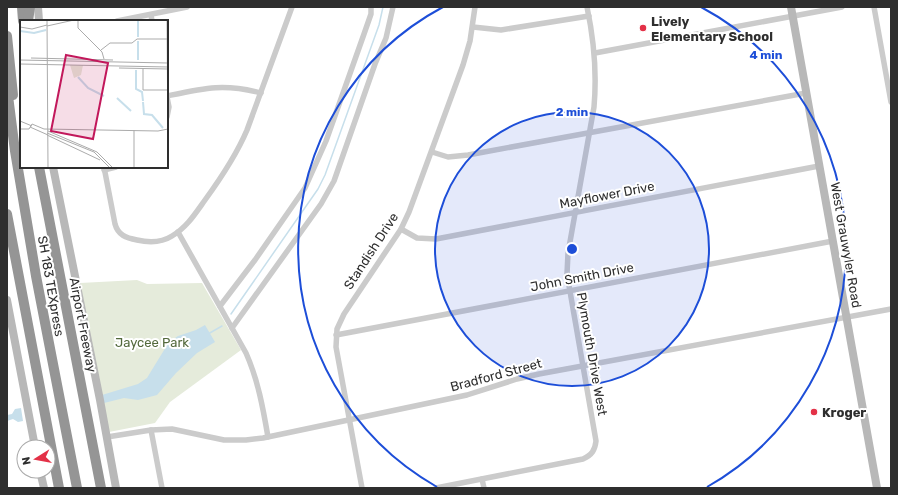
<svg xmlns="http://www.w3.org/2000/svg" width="898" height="495" font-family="Rubik,sans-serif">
	<rect width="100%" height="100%" fill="#fff"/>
	<!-- green -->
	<polygon fill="#e5ebdb" points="137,280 147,284 202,283 241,350 170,402 155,423 109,432 80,283"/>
	<!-- water -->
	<g fill="#c7dfeb">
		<polygon points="205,325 215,342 197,353 176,373 157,395 138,400 124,398 104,403 102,395 138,384 147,378 150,373 169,342 178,336 196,330"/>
		<polygon points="21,408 23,421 18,422 13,419 7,421 7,415 12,414 15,409"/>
	</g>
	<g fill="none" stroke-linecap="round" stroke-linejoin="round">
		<!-- stream -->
		<g stroke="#c7dfeb" stroke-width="1.5">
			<polyline points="231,314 318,189 325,175 379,25 383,7"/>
			<polyline points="208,334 222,326"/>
		</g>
		<!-- street -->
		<g stroke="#cbcbcb" stroke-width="5.5">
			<polyline points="874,7 891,102"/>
			<polyline points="151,15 152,21"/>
			<polyline points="117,21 187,7"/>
			<polyline points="473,27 501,30 589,16"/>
			<polyline points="595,53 842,7"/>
			<path d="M 167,96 C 204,88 224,83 261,93"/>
			<polyline points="167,97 169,107 167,117"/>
			<polyline points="432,152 448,157 468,155 806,93"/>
			<path d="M 104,167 L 115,224 C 118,235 126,238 137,240 C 150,243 161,243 172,236 C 187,227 195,214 205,200 C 221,178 236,156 247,130 L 292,7"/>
			<polyline points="104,170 116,167"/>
			<polyline points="401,229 417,238 436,239 819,166"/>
			<path d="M 178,232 L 246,353 C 258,380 263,408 268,437"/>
			<polyline points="220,306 255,260 305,188 326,141 364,34 371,14 371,7"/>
			<polyline points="232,328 321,204 334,181 375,64 386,38 393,7"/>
			<polyline points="336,335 833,241"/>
			<polyline points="151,430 162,488"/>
			<polyline points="107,437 151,430 172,429 224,440 246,440 263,438 467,395 517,379 539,374 891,309"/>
			<polyline points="482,479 484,488"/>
			<polyline points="362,488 336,347 337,329 344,314 401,229 409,212 463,65 470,41 475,7"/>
			<path d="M 436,488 L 583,459 C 592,455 595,450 596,441 L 567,274 L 568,253 L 594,107 C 597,73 594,40 587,7"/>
		</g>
		<!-- secondary -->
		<g stroke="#b8b8b8" stroke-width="8">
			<polyline points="38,7 39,21"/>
			<polyline points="791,7 877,488"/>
			<polyline points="53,167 100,400 116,488"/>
			<polyline points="7,300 35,447"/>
			<polyline points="40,471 44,488"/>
		</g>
		<!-- highway -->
		<g stroke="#959595" stroke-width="10">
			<polyline points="22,7 23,21"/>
			<polyline points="28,21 30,7"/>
			<polyline points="7,36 13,95"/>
			<polyline points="7,88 15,151 36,276 77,488"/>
			<polyline points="39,167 101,488"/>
			<polyline points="7,214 59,488"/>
		</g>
	</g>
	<!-- distance rings -->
	<circle cx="572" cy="249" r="137" fill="#1d4ed8" fill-opacity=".12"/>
	<g fill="none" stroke="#1d4ed8" stroke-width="2">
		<circle cx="572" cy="249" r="137"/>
		<path d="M437 487A274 274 0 0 1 443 7M701 7A274 274 0 0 1 707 487"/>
	</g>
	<!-- markers -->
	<g fill="#e33147" stroke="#fff" stroke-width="1.5">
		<circle cx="643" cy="28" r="4"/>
		<circle cx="814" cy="412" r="4"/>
	</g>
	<g text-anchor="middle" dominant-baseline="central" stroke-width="4" stroke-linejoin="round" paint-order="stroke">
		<!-- poi labels -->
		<g font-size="13" font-weight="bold" fill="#2e2e2e" stroke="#fff" text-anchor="start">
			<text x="651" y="21">Lively<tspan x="651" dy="15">Elementary School</tspan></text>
			<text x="822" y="412">Kroger</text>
		</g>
		<!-- street labels -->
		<g font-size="13" fill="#2e2e2e" stroke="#fff">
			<text transform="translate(607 195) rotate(-11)">Mayflower Drive</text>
			<text transform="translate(846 245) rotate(80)">West Grauwyler Road</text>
			<text transform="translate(371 251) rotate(-57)">Standish Drive</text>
			<text transform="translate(582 277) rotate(-11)">John Smith Drive</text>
			<text transform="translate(51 286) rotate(80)">SH 183 TEXpress</text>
			<text transform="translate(83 325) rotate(79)">Airport Freeway</text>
			<text transform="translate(592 354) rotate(80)">Plymouth Drive West</text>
			<text transform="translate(496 375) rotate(-15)">Bradford Street</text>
		</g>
		<!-- park labels -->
		<g font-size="13" fill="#53693c" stroke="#fff">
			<text x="152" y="342">Jaycee Park</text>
		</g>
	</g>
	<!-- overview -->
	<g transform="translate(20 20)">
		<rect width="148" height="148" fill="#fff"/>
		<path d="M 50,45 L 63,45 L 61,55 L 54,58 Z" fill="#e5ebdb"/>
		<path fill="none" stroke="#c7dfeb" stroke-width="2" d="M 0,11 L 14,13 L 26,10M 118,17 L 118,0M 118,40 L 118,21M 116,50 L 116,69 L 122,72 L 123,81M 58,57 L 68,68 L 84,76M 97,78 L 111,91M 123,82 L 124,94 L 132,95 L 143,108"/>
		<path fill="none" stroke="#ababab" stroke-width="1" d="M 27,0 L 28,148M 58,0 L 58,8 L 82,32 L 84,39M 147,0 L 148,131M 27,6 L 54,0M 0,7 L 12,9 L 27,5M 81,30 L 90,23 L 112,23 L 117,19 L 148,19M 11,38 L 93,40M 0,40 L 148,43M 0,44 L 148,47M 99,48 L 148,49M 123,49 L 123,70 L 148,70M 0,101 L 12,106M 10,107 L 28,115M 0,109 L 9,109 L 12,104 L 24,109 L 138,111 L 148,109M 114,110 L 114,148M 28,111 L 77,132 L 93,148M 27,113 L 74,132 L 90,148M 27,115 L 80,140"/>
		<path fill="#c2185b" fill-opacity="0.15" stroke="#c2185b" stroke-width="2" d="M 46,35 L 88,43 L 73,119 L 31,111 Z"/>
		<rect width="148" height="148" fill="none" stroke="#2e2e2e" stroke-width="2"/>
	</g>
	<circle cx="572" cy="249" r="6" fill="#1d4ed8" stroke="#fff" stroke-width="2"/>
	<g font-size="12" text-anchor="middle" font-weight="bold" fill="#1d4ed8" stroke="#fff" stroke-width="4" stroke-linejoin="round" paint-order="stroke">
		<text x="766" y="59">4 min</text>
		<text x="572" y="116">2 min</text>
	</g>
	<!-- border -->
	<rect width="898" height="495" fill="none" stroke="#2e2e2e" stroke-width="16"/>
	<!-- north arrow -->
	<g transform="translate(36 459) rotate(259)"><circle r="19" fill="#ffffff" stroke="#ababab"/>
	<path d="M0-3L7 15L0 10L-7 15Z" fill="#e33147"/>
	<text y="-6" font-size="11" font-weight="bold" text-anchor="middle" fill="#2e2e2e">N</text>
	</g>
</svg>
